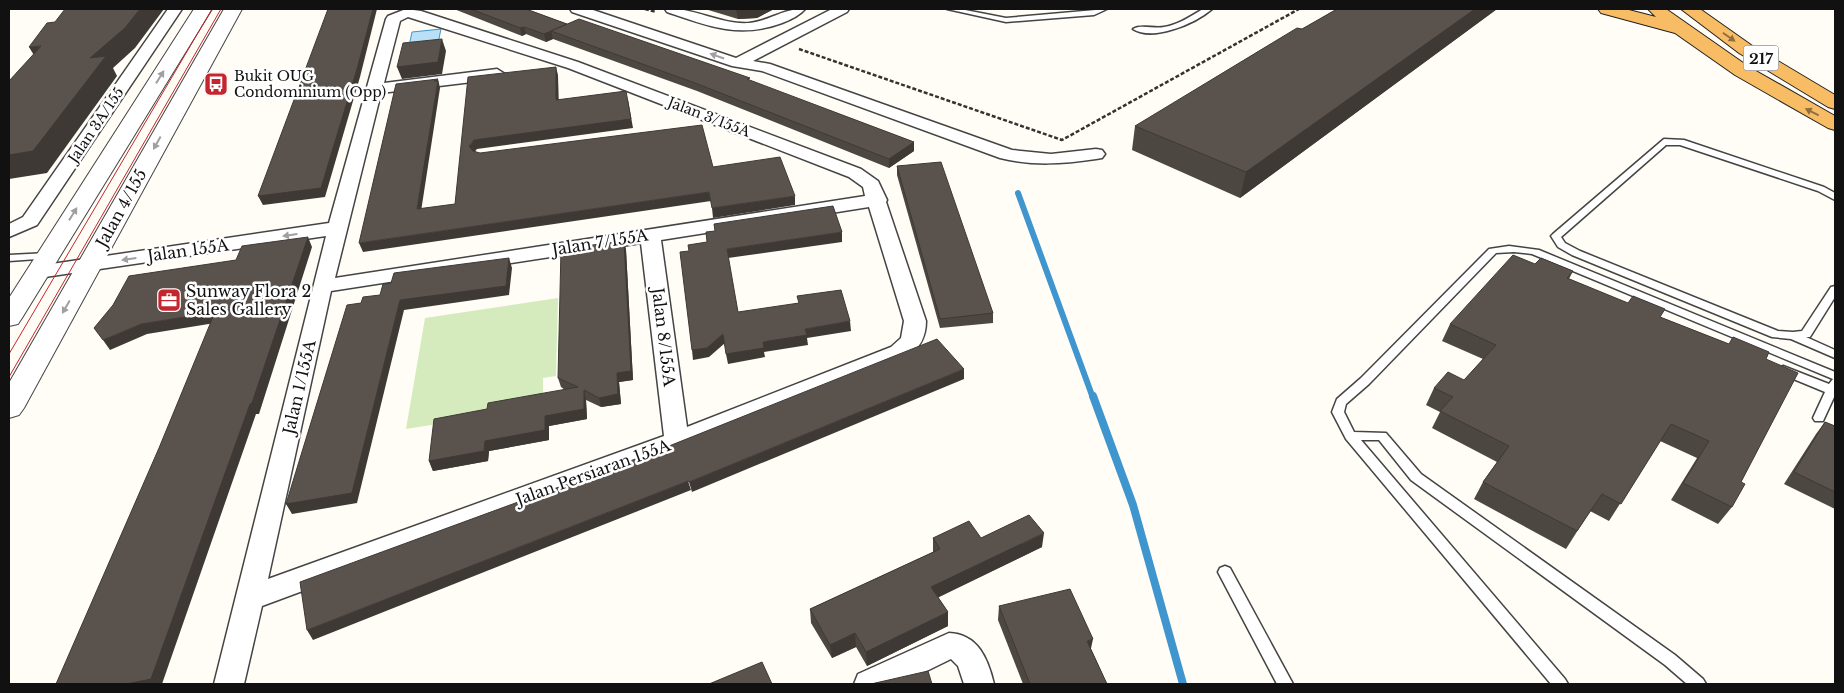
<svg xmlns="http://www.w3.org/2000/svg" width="1844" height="693" font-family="'Libre Baskerville',serif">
	<rect width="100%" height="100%" fill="#fffdf5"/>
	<!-- green -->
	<polygon fill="#d5ebbd" points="558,298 556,376 543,378 543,400 487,416 406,429 425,318"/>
	<!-- water -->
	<polygon fill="#b9e0f7" stroke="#3f96cf" points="441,29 437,48 408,51 412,32"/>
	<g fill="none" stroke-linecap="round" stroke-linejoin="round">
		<!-- stream-far1 -->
		<polyline stroke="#3f96cf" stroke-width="6" points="1018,193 1093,398"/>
		<!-- stream -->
		<polyline stroke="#3f96cf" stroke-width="8" points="1093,396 1133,505 1183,684"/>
		<!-- service casing -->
		<g stroke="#444" stroke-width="3">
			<g id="service">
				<polygon points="947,9 960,9 1006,18 1107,9 1094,15 1006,22"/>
				<path d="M 1203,9 L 1212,9 C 1196,23 1153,42 1133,29 C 1140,24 1155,29 1164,27 C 1178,25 1191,16 1203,9 Z"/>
				<polygon points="1664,139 1684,140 1824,187 1835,193 1835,200 1818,191 1680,145 1666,145 1561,237 1565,243 1580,251 1778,331 1793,332 1802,331 1831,287 1835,286 1835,297 1810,337 1806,337 1835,350 1835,358 1791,339 1772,337 1572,255 1558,247 1551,236 1553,234"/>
				<polygon points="1509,246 1539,250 1835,372 1835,395 1823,421 1815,421 1813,418 1825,392 1779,373 1777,370 1783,366 1829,384 1833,379 1532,254 1514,252 1496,253 1369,384 1346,404 1344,412 1354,432 1386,433 1421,474 1675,655 1703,679 1706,684 1687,684 1665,665 1411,480 1379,440 1361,440 1565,679 1568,684 1551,684 1346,439 1332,412 1337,399 1361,378 1489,249"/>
				<polygon points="48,253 52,254 53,256 52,258 9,261 9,255"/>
				<polygon points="1225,566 1230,568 1293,684 1277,684 1218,572 1220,568"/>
			</g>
		</g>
		<!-- minor casing -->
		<g stroke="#444" stroke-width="3">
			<g id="minor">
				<polygon points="168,9 182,9 37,225 9,237 9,224 23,217"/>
				<path d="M 406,9 L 421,11 L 578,62 L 861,169 L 878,181 L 887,200 L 886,202 L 926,321 C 926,337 920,348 907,357 L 651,462 L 262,606 L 244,684 L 214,684 L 326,236 L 38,278 L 31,276 L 28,272 L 31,268 L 38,266 L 329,223 L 386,19 L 388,16 ZM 408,17 L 568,68 L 849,177 L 863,187 L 865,196 L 335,278 L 381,93 L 497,79 L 505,74 L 497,69 L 384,83 L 400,21 ZM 869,207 L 904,321 L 901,338 L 891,347 L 687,427 L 661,240 ZM 641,243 L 664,436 L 268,579 L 331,291 Z"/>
				<path d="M 570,9 L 590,9 L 736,58 L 832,9 L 849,9 L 847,12 L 753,61 L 770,64 L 1012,150 L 1051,154 L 1096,149 L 1102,150 L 1105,154 L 1102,158 L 1096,159 C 1063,164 1033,166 1000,158 L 762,71 L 732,66 L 572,12 Z"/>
				<path d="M 665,9 C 694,7 720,25 749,23 C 770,21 783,8 805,9 C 800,15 790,20 782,23 C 739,39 708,26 667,12 Z"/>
				<path d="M 949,633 C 978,634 988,659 994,684 L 964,684 L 958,666 L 951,659 L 900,684 L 854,684 L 858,674 Z"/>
			</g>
		</g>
		<!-- tertiary casing -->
		<g stroke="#444" stroke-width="2">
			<g id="tertiary">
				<polygon points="194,9 212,9 22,318 18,324 9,326 9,298"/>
				<polygon points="224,9 242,9 24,408 19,415 9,418 9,383"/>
			</g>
		</g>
		<!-- trunk casing -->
		<g stroke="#222" stroke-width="2">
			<g id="trunk">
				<polygon points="1598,9 1625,9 1656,17 1648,9 1666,9 1749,67 1835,116 1835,130 1828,128 1735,75 1675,33 1601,13"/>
				<polygon points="1681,9 1700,9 1751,45 1835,95 1835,109 1828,107 1739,53"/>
			</g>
		</g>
		<!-- path -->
		<g stroke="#333" stroke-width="2.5" stroke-dasharray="4 2" stroke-linecap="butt">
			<polyline points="645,9 656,12"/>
			<polyline points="799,49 1062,140 1299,9"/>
		</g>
		<!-- service -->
		<use href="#service" fill="#fff" fill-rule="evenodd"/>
		<!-- minor -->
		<use href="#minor" fill="#fff" fill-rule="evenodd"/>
		<!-- tertiary -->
		<use href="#tertiary" fill="#fff" fill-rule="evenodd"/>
		<!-- trunk -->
		<use href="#trunk" fill="#f7bc64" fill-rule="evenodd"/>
		<!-- tram -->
		<g stroke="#c4262e" stroke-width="1">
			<polyline points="9,354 212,9"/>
			<polyline points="9,377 221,9"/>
		</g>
	</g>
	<!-- wall -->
	<g fill="#4d4742">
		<polygon points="454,9 526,9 567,24 750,81 914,142 914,151 889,168 697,91 553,39 546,42 526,34 522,36"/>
		<polygon points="705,9 774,9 757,18 738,19"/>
		<polygon points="1337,9 1497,9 1240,198 1132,150 1135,126"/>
		<polygon points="897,166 993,313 993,323 940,328 897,175"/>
		<polygon points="624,241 626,250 633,380 619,382 621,404 601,407 586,400 587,419 549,426 549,440 489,451 488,461 433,471 429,461 487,409 565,390 561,387 558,378"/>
		<polygon points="1573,271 1569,279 1660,317 1766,359 1741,482 1732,507 1718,524 1671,500 1697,458 1660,441 1609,521 1590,511 1566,549 1474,499 1483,482 1497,462 1432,428 1440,412 1426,405 1434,388 1464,380 1483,359 1442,341 1450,324"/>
		<polygon points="1825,422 1835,426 1835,509 1784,484 1816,434"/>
		<polygon points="933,538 981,538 1042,547 938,597 948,612 948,626 867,666 856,647 832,658 811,623 810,609 933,552"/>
		<polygon points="999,606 1091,649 1107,684 1023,684 998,620"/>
	</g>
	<!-- shaded-wall -->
	<g fill="#3f3936">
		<polygon points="140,9 164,9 135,48 113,68 117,76 47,173 9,179 9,155 90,58"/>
		<polygon points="373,9 377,9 360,77 325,197 263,205 258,196"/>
		<polygon points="736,9 774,9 757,18 738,19"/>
		<polygon points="1475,9 1497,9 1240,198 1246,172"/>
		<polygon points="567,24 551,31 553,39 546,42 544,34"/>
		<polygon points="524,27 526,34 522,36 520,28"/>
		<polygon points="442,39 446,51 442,74 402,79 397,67"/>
		<polygon points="41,46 41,67 29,47"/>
		<polygon points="556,67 558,75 559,109 556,100"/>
		<polygon points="438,79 440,88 420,218 417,209 434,81"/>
		<polygon points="628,100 633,128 477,149 472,155 469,146 474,140"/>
		<polygon points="914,142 914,151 889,168 889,159"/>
		<polygon points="709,192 711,201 363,252 359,243"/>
		<polygon points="795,196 795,205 713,218 712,208"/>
		<polygon points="842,232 842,242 728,258 727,249"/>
		<polygon points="308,237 312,247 259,414 256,414 162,684 126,684"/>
		<polygon points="624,241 626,250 633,380 619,382 621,404 601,407 599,398 617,373"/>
		<polygon points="509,258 512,268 509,295 404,310 357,503 292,514 286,504 400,300"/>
		<polygon points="215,312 221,322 147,334 110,350 103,340 141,324"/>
		<polygon points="850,321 851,331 807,338 808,345 764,352 765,357 728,364 726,354 805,329"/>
		<polygon points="723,334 725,343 709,357 693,360 692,350"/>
		<polygon points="964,369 964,379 692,492 689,482"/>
		<polygon points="584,390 586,400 587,419 549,426 549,440 489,451 488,461 433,471 429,461 485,441 545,416"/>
		<polygon points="688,481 691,490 313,640 307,630"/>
		<polygon points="1044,533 1042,547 931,601 931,587"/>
		<polygon points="948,612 948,626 867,666 866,652"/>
		<polygon points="855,633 856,647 832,658 830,645"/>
		<polygon points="1093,639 1090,653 1087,641"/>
	</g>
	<!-- building -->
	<g fill="#5a524d" stroke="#3f3936">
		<polygon points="65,9 140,9 125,28 90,58 106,56 33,151 9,155 9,81 41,46 29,47 47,23 55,22"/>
		<polygon points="328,9 373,9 357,69 321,188 258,196"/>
		<polygon points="471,9 526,9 567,24 544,34 524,27 520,28"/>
		<polygon points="1337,9 1475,9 1246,172 1135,126 1297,28 1302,29"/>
		<polygon points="579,19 750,78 747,79 914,142 889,159 695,83 551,31"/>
		<polygon points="442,39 438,62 397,67 403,43"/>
		<polygon points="556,67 556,100 626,91 631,119 474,140 469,146 473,151 480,153 702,125 713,167 780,157 795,196 712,208 709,192 359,243 396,84 438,79 434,81 438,81 417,209 455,204 468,77"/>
		<polygon points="941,162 993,313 940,319 897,166"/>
		<polygon points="833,206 842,232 727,249 738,312 799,303 797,296 841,290 850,321 805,329 807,335 763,342 764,348 726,354 723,334 707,348 692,350 680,252 689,251 688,245 707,242 706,232 715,231 714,224"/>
		<polygon points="308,237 252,403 250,404 151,679 126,684 56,684 159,448 215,312 141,324 103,340 94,328 113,305 129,276 236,260 242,246"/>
		<polygon points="624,241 631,371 617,373 618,394 599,398 584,390 584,409 545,416 545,430 485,441 484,451 429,461 434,419 487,409 488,403 578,387 558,378 561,249"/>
		<polygon points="1513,255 1535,264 1541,258 1573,271 1567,278 1628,303 1633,296 1665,309 1660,317 1729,344 1733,337 1769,352 1766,359 1798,373 1741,482 1745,484 1732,507 1683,483 1709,441 1671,424 1621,504 1602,494 1577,531 1483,482 1509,446 1440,411 1453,397 1434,388 1448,372 1464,380 1496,345 1450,324"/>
		<polygon points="509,258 506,286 400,300 352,493 286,504 347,305 361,303 363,297 380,295 383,284 391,283 394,273"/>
		<polygon points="937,339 964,369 689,482 688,481 307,630 300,582 649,454"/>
		<polygon points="1825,422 1835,426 1835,492 1794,472"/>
		<polygon points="1029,515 1044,533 931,587 948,612 866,652 855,633 830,645 810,609 940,549 933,538 969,521 981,538"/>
		<polygon points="1070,589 1093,639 1087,641 1107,684 1030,684 999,606"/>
		<polygon points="762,662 772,684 709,684"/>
		<polygon points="928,671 932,684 871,684"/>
	</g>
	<!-- one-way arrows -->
	<defs><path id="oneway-solid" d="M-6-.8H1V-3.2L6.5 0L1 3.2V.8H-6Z" transform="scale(1.25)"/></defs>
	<g fill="#906f3f">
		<use href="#oneway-solid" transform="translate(1729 37) rotate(35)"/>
		<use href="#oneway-solid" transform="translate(1812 112) rotate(-153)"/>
	</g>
	<g fill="#a0a0a0">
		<use href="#oneway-solid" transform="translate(717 56) rotate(-161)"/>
		<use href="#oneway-solid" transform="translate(160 77) rotate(-58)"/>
		<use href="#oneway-solid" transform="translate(157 143) rotate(119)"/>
		<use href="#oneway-solid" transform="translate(73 214) rotate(-58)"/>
		<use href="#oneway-solid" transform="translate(290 235) rotate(172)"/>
		<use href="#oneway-solid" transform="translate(129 259) rotate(172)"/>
		<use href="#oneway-solid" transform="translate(66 307) rotate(120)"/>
	</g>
	<!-- icons -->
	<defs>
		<g id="bus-square" transform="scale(1.25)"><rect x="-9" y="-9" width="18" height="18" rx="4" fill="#c4262e" stroke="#fff"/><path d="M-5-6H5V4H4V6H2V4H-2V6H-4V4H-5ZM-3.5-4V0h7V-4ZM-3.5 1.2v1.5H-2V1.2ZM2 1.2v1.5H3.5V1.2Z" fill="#fff"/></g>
		<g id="office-square" transform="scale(1.25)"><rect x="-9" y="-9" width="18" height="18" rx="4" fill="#c4262e" stroke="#fff"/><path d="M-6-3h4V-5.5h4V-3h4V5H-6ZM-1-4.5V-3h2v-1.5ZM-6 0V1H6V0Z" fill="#fff"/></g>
	</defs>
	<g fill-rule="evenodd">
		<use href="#bus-square" x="216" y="84"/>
		<use href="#office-square" x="169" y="300"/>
	</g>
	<g text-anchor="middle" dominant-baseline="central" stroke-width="5" stroke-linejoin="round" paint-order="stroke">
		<!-- far-poi labels -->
		<g font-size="14" fill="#111" stroke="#fff" text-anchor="start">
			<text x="234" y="76">Bukit OUG<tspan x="234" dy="16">Condominium (Opp)</tspan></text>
		</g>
		<!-- far-street labels -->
		<g font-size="14" fill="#111" stroke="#fff">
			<text transform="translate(709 117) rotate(21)">Jalan 3/155A</text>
			<text transform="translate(96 125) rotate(-56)">Jalan 3A/155</text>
		</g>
		<!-- shield labels -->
		<rect fill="#fff" stroke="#585858" stroke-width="1" x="1743.5" y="45.5" width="35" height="25" rx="4"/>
		<g font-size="15" font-weight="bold" fill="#111">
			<text x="1761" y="58">217</text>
		</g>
		<!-- street labels -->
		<g font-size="16" fill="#111" stroke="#fff">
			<text transform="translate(121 208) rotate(-61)">Jalan 4/155</text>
			<text transform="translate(600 242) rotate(-9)">Jalan 7/155A</text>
			<text transform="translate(188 250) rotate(-8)">Jalan 155A</text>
			<text transform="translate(664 337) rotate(83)">Jalan 8/155A</text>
			<text transform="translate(299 387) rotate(-77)">Jalan 1/155A</text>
			<text transform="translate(593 472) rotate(-20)">Jalan Persiaran 155A</text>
		</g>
		<!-- poi labels -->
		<g font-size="16" fill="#111" stroke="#fff" text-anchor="start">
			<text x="186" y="291">Sunway Flora 2<tspan x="186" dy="18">Sales Gallery</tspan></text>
		</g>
	</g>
	<!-- border -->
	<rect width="1844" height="693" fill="none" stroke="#111111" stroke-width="20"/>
</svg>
